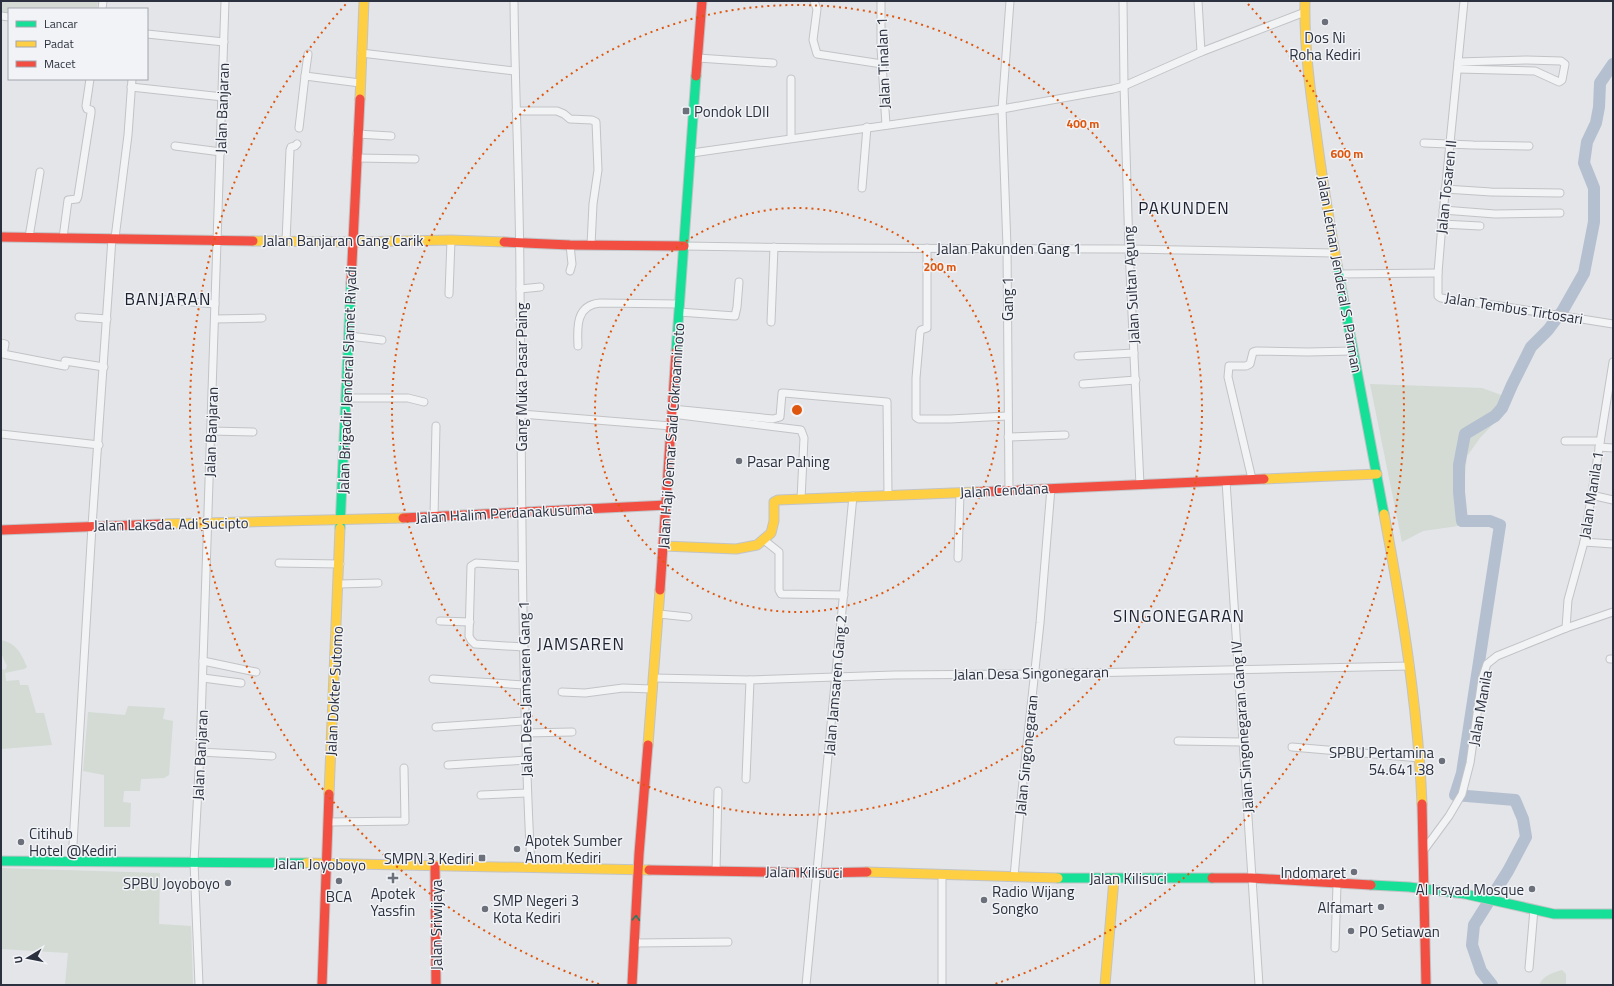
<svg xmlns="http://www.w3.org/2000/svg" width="1614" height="986" font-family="'Titillium Web',sans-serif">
	<rect width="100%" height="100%" fill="#e3e5e8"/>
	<!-- green -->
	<g fill="#d3dbd4">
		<polygon points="1,1 98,1 97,9 9,9 9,15 1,13"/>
		<polygon points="1370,384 1482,388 1504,396 1493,424 1480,438 1467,456 1464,485 1465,525 1423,531 1402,542"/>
		<path d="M 1,640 C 16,643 21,653 27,667 L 24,669 L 5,673 L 6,681 L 19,680 L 20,685 L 28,685 L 36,713 L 44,713 L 52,745 L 1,749 L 1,669 L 5,670 L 7,666 L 1,653 Z"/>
		<polygon points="128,706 165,708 163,719 173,721 169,775 164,778 141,779 140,791 124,791 123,802 131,803 130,827 104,827 104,775 83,771 88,712 125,715"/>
		<polygon points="1,868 160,873 159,924 191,926 193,985 65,985 68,953 1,949"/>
		<path d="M 1562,970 L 1566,974 L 1566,985 L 1539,985 C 1544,975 1552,973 1562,970 Z"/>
	</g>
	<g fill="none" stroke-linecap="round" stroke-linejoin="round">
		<!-- river -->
		<polyline stroke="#b4bfd0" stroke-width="12" points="1492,985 1481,971 1472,945 1474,925 1508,871 1526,837 1523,819 1515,800 1455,795 1462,773 1500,525 1490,521 1462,521 1459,492 1459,465 1465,434 1495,416 1502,408 1512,385 1531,347 1548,330 1563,310 1584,273 1594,222 1594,188 1584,163 1587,142 1596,123 1599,107 1600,83 1613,64"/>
		<!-- street casing -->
		<g stroke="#c2c3c6" stroke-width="9">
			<g id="street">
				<path d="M 514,1 C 515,97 520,192 520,288 C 522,481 521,674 531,867"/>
				<polyline points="814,1 817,9 813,40 817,54 882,64"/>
				<polyline points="881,1 881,48 886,125"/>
				<polyline points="1123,1 1124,86 1129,249 1140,485"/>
				<polyline points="1198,1 1201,52"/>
				<polyline points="1464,1 1442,224 1438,273 1438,296 1441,298 1500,306 1613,324"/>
				<polyline points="102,9 103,1"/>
				<polyline points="1,16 9,17"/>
				<polyline points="147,34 224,42"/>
				<polyline points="361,53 515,71"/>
				<polyline points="308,54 305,76 360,83"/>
				<polyline points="698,58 773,63"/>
				<polyline points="1458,69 1535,71 1559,82 1562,80 1565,64 1561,61 1527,60 1458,62"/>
				<polyline points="131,87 223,97"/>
				<polyline points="516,111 557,111 564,114 570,119 592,120 596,122 598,170 593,204 591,245"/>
				<polyline points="299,128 305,76"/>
				<polyline points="357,134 391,136"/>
				<polyline points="791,138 791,79"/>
				<polyline points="1424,143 1473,145 1529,146"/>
				<polyline points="175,146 221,152"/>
				<polyline points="692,153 1002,109 1113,89 1124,86 1201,52 1305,12"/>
				<polyline points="356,158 415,159"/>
				<polyline points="862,188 867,127"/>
				<polyline points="1445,189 1491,192 1560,193"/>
				<polyline points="1443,210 1495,214 1560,213"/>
				<polyline points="1442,224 1480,226"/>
				<polyline points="29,237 40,172"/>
				<polyline points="63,238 68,200 77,199 78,196 91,113 91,110 87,109 86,106 90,79"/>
				<polyline points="115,238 128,135 132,79"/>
				<polyline points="286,241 290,150 291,147 295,146 297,144"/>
				<polyline points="570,245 572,264 570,271"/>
				<polyline points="684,246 820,248 1129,249 1334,253"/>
				<polyline points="927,248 927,328 921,330 920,332 916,378 916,417 919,419 950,419 1007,416"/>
				<polyline points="1338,274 1438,273"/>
				<polyline points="520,289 540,287"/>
				<polyline points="449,294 451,240"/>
				<polyline points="154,299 215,304"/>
				<polyline points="679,312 735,316 737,307 739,282"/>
				<polyline points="79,317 107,319"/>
				<polyline points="215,319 262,318"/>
				<polyline points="771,322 774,247"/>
				<polyline points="350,336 382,340"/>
				<polyline points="1,343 5,344 3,354 65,366 65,361 104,367"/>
				<path d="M 578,346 C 577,327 576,305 600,303 L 679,304"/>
				<polyline points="1078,356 1134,353"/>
				<polyline points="1083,384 1136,380"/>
				<polyline points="347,398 408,398 424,402"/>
				<polyline points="672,409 773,419 780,417 782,393 784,393 887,402 888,495"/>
				<polyline points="521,414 671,426"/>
				<polyline points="672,414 801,430 804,438 801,499"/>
				<polyline points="211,431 253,432"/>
				<polyline points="1,434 99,445"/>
				<polyline points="1008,437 1065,435"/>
				<polyline points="1565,441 1600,441"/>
				<polyline points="1599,447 1613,448"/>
				<polyline points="1252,479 1228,377 1229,366 1246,366 1250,364 1253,352 1256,351 1308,352 1353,351"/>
				<polyline points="1226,481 1259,985"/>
				<polyline points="1009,490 1007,247 1002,109 1010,1"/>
				<polyline points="1591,495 1613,500"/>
				<polyline points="434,517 436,426"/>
				<polyline points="764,540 779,552 779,590 781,594 844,595"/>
				<polyline points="1584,542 1613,544"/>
				<polyline points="958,558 960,493"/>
				<polyline points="279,563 340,564"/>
				<polyline points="522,566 476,563 471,566 469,636 471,640 475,644 524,647"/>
				<polyline points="339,584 378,583"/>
				<polyline points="659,614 688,617"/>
				<polyline points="440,621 470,622"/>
				<polyline points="1566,628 1568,600 1584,542 1613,362"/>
				<polyline points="1610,659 1613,659"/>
				<polyline points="203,661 256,672"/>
				<polyline points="203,678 241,683"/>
				<polyline points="653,678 750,680 894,675 1035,674 1410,666"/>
				<polyline points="433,679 524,685"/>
				<polyline points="562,692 585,693 623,688 652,689"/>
				<polyline points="436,727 524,721"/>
				<polyline points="525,733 572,732"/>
				<polyline points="1178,741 1242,742"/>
				<polyline points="1292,747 1420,758"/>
				<polyline points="200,752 272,756"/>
				<polyline points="448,765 526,760"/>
				<polyline points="746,779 750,680"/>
				<polyline points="481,795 527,793"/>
				<polyline points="328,822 405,821 404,768"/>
				<polyline points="1424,850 1449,816 1462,794 1470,763 1482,679 1487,664 1497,656 1566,628 1613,612"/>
				<polyline points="72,861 92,526 112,238"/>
				<polyline points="716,871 718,791"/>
				<polyline points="942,875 942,985"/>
				<polyline points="1014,877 1021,800 1040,623 1051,488"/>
				<polyline points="635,943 728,942"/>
				<polyline points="1335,948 1337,884"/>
				<polyline points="1529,968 1534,909"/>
				<polyline points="199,985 194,862 200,752 225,1"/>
				<polyline points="806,985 853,496"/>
			</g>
		</g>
		<!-- fast casing -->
		<g stroke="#c2c3c6" stroke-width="11">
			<g id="fast">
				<polyline points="1337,265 1384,514"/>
				<polyline points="676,352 696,76"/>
				<polyline points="340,528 351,283"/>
				<polyline points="1,861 306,863"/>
				<polyline points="1058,878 1212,878"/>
				<polyline points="1371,885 1409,887 1465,894 1554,914 1613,914"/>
			</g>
		</g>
		<!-- slow casing -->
		<g stroke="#c2c3c6" stroke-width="11">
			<g id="slow">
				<path d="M 1305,1 C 1304,45 1310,89 1316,132 C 1322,177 1329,221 1337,265"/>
				<polyline points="360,99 364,1"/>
				<polyline points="253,241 353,242 451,240 504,242"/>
				<polyline points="1264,479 1377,474"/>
				<path d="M 1384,514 C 1402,609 1418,707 1422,804"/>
				<polyline points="162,524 403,518"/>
				<polyline points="664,546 736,549 757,545 771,533 774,521 774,502 778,500 977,492"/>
				<polyline points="648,745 660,590"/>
				<polyline points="329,794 340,528"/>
				<polyline points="306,863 649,870"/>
				<polyline points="867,872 1058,878"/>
				<polyline points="1105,985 1114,879"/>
			</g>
		</g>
		<!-- jam casing -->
		<g stroke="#c2c3c6" stroke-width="11">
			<g id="jam">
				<polyline points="696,76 702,1"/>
				<polyline points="1,237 253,241"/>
				<polyline points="504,242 570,245 684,246"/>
				<polyline points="351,283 360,99"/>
				<polyline points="977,492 1264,479"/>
				<polyline points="403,518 667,505"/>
				<polyline points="1,530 162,524"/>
				<polyline points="660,590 676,352"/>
				<polyline points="1422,804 1426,985"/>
				<polyline points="435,866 436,985"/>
				<polyline points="649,870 817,873 867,872"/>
				<polyline points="1212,878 1251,878 1371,885"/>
				<polyline points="322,985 329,794"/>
				<polyline points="632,985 639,854 648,745"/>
			</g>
		</g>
		<!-- street -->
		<use href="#street" stroke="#f2f3f4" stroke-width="7"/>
		<!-- fast -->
		<use href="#fast" stroke="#16e098" stroke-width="9"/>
		<!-- slow -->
		<use href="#slow" stroke="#ffcf43" stroke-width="9"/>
		<!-- jam -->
		<use href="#jam" stroke="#f24e42" stroke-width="9"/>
	</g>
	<!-- one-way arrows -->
	<defs><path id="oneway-chevron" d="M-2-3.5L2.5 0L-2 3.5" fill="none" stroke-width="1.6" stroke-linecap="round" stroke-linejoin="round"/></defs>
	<use stroke="#228067" href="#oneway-chevron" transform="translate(636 918) rotate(-87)"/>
	<!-- distance rings -->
	<g fill="none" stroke="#df570f" stroke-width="2" stroke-dasharray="2 4">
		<circle cx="797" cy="410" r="202"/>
		<circle cx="797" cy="410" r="405"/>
		<path d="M599 984A607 607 0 0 1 346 4M1248 4A607 607 0 0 1 995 984"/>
	</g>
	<!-- markers -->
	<g fill="#6c707a" stroke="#f1f3f6" stroke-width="1.5">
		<circle cx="1325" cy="22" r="4"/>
		<rect x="682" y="107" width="8" height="8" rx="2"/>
		<circle cx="739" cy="461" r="4"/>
		<circle cx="1442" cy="761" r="4"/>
		<circle cx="21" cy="842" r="4"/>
		<circle cx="517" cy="849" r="4"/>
		<rect x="478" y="854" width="8" height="8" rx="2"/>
		<circle cx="1354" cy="872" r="4"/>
		<path d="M391 872h4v4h4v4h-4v4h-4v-4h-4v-4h4z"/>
		<circle cx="339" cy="881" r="4"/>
		<circle cx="228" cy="883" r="4"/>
		<circle cx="1532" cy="889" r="4"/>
		<circle cx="984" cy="900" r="4"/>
		<circle cx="1381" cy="907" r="4"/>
		<circle cx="485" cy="909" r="4"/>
		<circle cx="1351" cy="931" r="4"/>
	</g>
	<g text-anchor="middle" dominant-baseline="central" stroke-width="3" stroke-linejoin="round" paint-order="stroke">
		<!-- poi labels -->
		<g font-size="15" fill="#2c313f" stroke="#f1f3f6" text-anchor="start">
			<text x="1325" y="37" text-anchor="middle">Dos Ni<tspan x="1325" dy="17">Roha Kediri</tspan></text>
			<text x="694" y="111">Pondok LDII</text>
			<text x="747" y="461">Pasar Pahing</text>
			<text x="1434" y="752" text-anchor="end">SPBU Pertamina<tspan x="1434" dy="17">54.641.38</tspan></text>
			<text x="29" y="833">Citihub<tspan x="29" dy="17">Hotel @Kediri</tspan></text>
			<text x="525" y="840">Apotek Sumber<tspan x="525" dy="17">Anom Kediri</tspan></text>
			<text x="474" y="858" text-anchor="end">SMPN 3 Kediri</text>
			<text x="1346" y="872" text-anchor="end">Indomaret</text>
			<text x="220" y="883" text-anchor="end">SPBU Joyoboyo</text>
			<text x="1524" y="889" text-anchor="end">Al Irsyad Mosque</text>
			<text x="992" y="891">Radio Wijang<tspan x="992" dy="17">Songko</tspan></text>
			<text x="393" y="893" text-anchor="middle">Apotek<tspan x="393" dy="17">Yassfin</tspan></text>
			<text x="339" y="896" text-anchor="middle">BCA</text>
			<text x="493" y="900">SMP Negeri 3<tspan x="493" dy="17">Kota Kediri</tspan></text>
			<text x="1373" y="907" text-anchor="end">Alfamart</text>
			<text x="1359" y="931">PO Setiawan</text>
		</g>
		<!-- street labels -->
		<g font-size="15" fill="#2c313f" stroke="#f1f3f6">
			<text transform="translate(883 63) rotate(-92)">Jalan Tinalan 1</text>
			<text transform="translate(222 108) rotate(-88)">Jalan Banjaran</text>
			<text transform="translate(1446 187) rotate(-84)">Jalan Tosaren II</text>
			<text x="343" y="240">Jalan Banjaran Gang Carik</text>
			<text x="1009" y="248">Jalan Pakunden Gang 1</text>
			<text transform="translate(1340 274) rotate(80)">Jalan Letnan Jenderal S. Parman</text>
			<text transform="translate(1131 285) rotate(-93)">Jalan Sultan Agung</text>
			<text transform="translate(1007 299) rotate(-90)">Gang 1</text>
			<text transform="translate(1514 308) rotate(9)">Jalan Tembus Tirtosari</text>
			<text transform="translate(521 377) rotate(-90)">Gang Muka Pasar Paing</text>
			<text transform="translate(347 380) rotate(-88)">Jalan Brigadir Jenderal Slamet Riyadi</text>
			<text transform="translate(211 432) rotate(-88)">Jalan Banjaran</text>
			<text transform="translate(671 436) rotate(-86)">Jalan Haji Oemar Said Cokroaminoto</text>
			<text transform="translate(1004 490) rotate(-3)">Jalan Cendana</text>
			<text transform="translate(1591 495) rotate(-81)">Jalan Manila 1</text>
			<text transform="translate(504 513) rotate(-3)">Jalan Halim Perdanakusuma</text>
			<text transform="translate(171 524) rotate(-1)">Jalan Laksda. Adi Sucipto</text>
			<text transform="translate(1031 673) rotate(-1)">Jalan Desa Singonegaran</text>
			<text transform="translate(835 685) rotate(-85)">Jalan Jamsaren Gang 2</text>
			<text transform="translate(525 689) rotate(-91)">Jalan Desa Jamsaren Gang 1</text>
			<text transform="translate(334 691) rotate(-87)">Jalan Dokter Sutomo</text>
			<text transform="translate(1480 708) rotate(-80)">Jalan Manila</text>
			<text transform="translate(1242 727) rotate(-94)">Jalan Singonegaran Gang IV</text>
			<text transform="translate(200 755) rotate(-87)">Jalan Banjaran</text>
			<text transform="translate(1026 755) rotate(-84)">Jalan Singonegaran</text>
			<text transform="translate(320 864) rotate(1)">Jalan Joyoboyo</text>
			<text transform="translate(804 872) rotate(1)">Jalan Kilisuci</text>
			<text x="1128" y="878">Jalan Kilisuci</text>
			<text transform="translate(436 925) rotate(-90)">Jalan Sriwijaya</text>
		</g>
		<!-- quarter labels -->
		<g font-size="17" letter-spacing="1" fill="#1e2230" stroke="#f1f3f6">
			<text x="1184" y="208">PAKUNDEN</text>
			<text x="168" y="299">BANJARAN</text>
			<text x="1179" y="616">SINGONEGARAN</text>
			<text x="581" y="644">JAMSAREN</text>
		</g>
	</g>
	<circle cx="797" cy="410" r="6" fill="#df570f" stroke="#f1f3f6" stroke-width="2"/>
	<g font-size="12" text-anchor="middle" font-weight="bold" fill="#df570f" stroke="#f1f3f6" stroke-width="3" stroke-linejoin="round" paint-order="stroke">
		<text x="1083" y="128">400 m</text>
		<text x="1347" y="158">600 m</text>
		<text x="940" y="271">200 m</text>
	</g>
	<!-- border -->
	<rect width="1614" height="986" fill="none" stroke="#2c313f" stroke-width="4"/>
	<!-- legend -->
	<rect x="8" y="8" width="140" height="72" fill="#f1f3f6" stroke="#a2a5ad"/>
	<rect x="16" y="21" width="20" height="6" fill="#16e098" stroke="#a2a5ad"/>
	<text x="44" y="28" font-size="12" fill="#2c313f">Lancar</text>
	<rect x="16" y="41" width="20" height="6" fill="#ffcf43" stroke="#a2a5ad"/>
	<text x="44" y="48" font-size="12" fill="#2c313f">Padat</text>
	<rect x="16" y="61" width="20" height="6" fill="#f24e42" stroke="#a2a5ad"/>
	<text x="44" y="68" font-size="12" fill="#2c313f">Macet</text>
	<!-- north arrow -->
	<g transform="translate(28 958) rotate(260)" stroke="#f1f3f6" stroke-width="3" paint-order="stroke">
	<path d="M0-3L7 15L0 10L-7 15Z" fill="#2c313f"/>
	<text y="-6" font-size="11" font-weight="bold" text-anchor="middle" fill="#2c313f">U</text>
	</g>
</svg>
